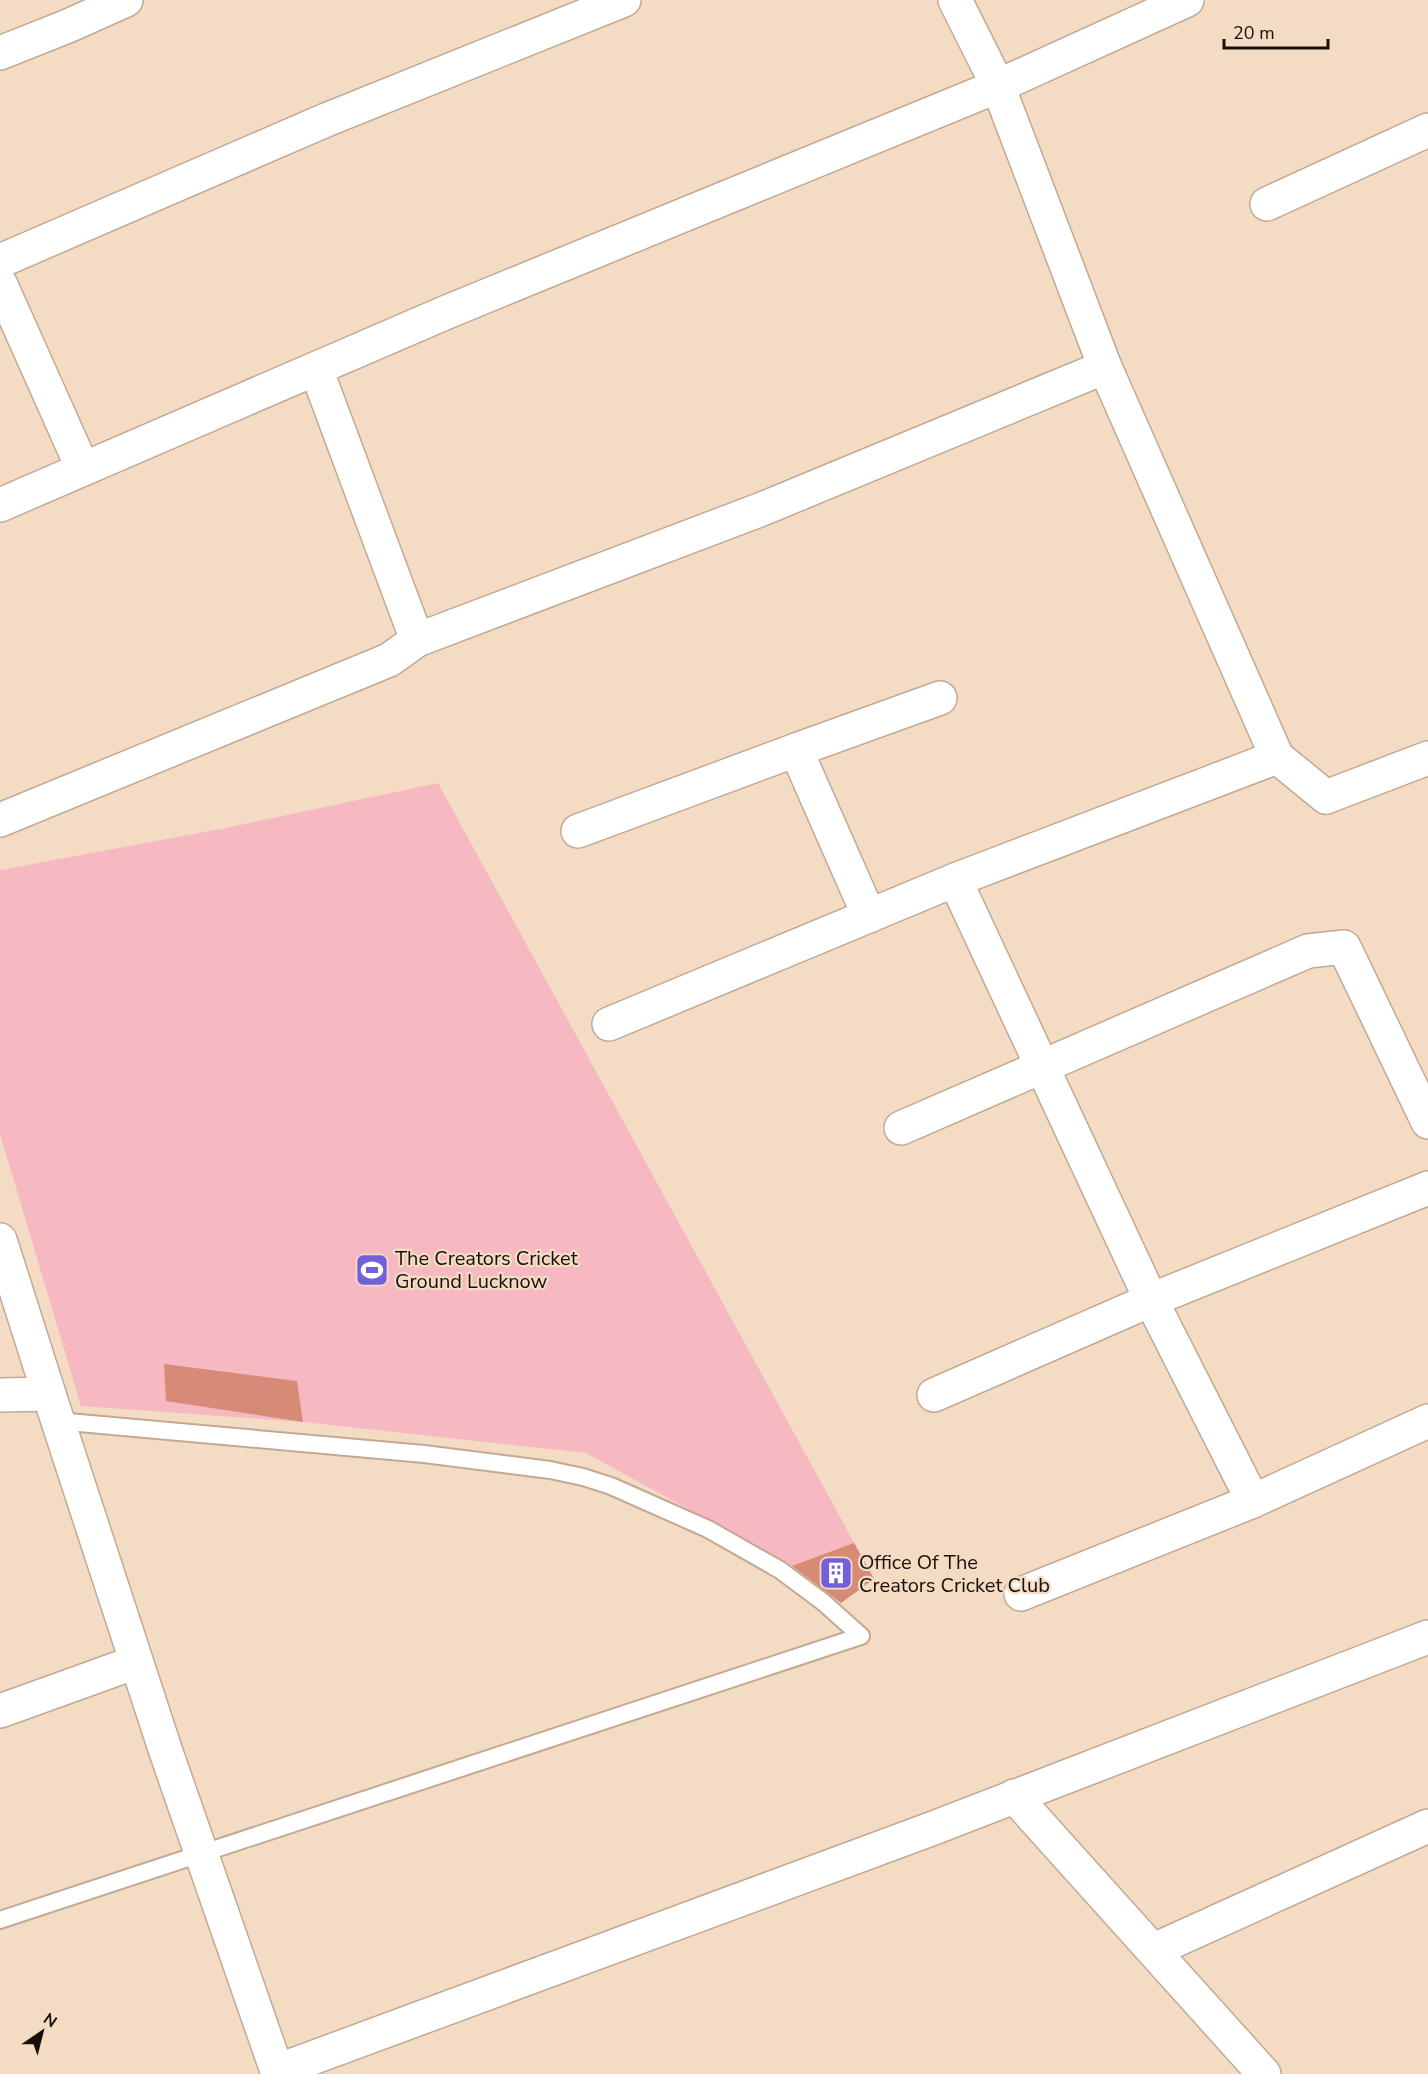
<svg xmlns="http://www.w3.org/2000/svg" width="1428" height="2074" font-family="'Nunito Sans',sans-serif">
	<rect width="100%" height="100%" fill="#f4dbc4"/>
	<!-- green -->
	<polygon fill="#f6b9c2" points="438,783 874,1579 841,1603 792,1566 586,1453 303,1422 81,1406 0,1134 0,870 226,828"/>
	<!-- building -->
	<g fill="#d78b77">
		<polygon points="164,1364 297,1381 303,1422 166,1401"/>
		<polygon points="854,1543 874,1579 841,1603 792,1566"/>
	</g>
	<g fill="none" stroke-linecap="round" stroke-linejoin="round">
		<!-- lane casing -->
		<g stroke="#c2a994" stroke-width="20">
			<polyline id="lane" points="0,1920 861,1636 823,1602 780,1570 708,1529 611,1486 583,1477 550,1470 424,1454 57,1421"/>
		</g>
		<!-- street casing -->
		<g stroke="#c2a994" stroke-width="36">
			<g id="street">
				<polyline points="955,0 998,86 1105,367 1277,757 1326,797 1428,758"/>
				<polyline points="0,53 68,26 126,0"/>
				<polyline points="1267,204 1428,130"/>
				<polyline points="0,261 326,120 624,0"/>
				<polyline points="0,283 83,469"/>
				<polyline points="316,369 417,640"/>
				<polyline points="0,505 447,312 998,86 1187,0"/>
				<polyline points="0,820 389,660 417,640 762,509 1105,367"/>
				<polyline points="578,831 796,750"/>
				<polyline points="955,880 1151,1300 1253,1501"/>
				<polyline points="869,916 796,750 940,698"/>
				<polyline points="609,1024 955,880 1277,757"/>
				<polyline points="901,1128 1308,951 1344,947 1428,1122"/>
				<polyline points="0,1240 49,1394"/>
				<polyline points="0,1395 49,1394 165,1749 278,2074"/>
				<polyline points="934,1395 1151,1300 1428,1188"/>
				<polyline points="1021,1594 1253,1501 1428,1421"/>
				<polyline points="0,1711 136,1662"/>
				<polyline points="1014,1796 1264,2074"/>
				<polyline points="1154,1950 1428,1826"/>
				<polyline points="277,2071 931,1829 1428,1637"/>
			</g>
		</g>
		<!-- lane -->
		<use href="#lane" stroke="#fff" stroke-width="16"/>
		<!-- street -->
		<use href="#street" stroke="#fff" stroke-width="33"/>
	</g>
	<!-- icons -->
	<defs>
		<g id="stadium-square" transform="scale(1.725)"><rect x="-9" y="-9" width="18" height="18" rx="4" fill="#735fd9" stroke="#f4dbc4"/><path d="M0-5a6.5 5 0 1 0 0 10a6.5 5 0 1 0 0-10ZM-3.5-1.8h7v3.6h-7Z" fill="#fff"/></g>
		<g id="building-square" transform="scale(1.725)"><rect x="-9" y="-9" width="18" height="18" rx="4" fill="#735fd9" stroke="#f4dbc4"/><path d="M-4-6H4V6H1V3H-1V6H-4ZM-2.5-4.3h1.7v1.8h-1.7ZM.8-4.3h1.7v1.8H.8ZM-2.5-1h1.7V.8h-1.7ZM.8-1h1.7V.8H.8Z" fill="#fff"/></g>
	</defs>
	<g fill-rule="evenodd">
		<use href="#stadium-square" x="372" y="1270"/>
		<use href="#building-square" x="836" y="1573"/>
	</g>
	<g text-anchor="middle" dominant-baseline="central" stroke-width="4.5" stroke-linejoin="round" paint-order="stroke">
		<!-- poi labels -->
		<g font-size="20" fill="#181008" stroke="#f4dbc4" text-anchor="start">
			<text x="395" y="1258">The Creators Cricket<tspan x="395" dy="23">Ground Lucknow</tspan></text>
			<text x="859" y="1562">Office Of The<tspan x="859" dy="23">Creators Cricket Club</tspan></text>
		</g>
	</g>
	<!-- north arrow -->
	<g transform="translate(42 2032) rotate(35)" stroke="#f4dbc4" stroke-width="4.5" paint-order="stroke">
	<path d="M0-4.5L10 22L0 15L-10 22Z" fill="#181008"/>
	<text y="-9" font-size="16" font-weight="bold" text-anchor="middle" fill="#181008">N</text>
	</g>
	<!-- scale -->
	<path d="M1224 39v9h104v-9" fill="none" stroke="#181008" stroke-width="3"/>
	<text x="1233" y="39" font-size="18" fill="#181008" stroke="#f4dbc4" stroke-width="4.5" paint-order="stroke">20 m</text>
</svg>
